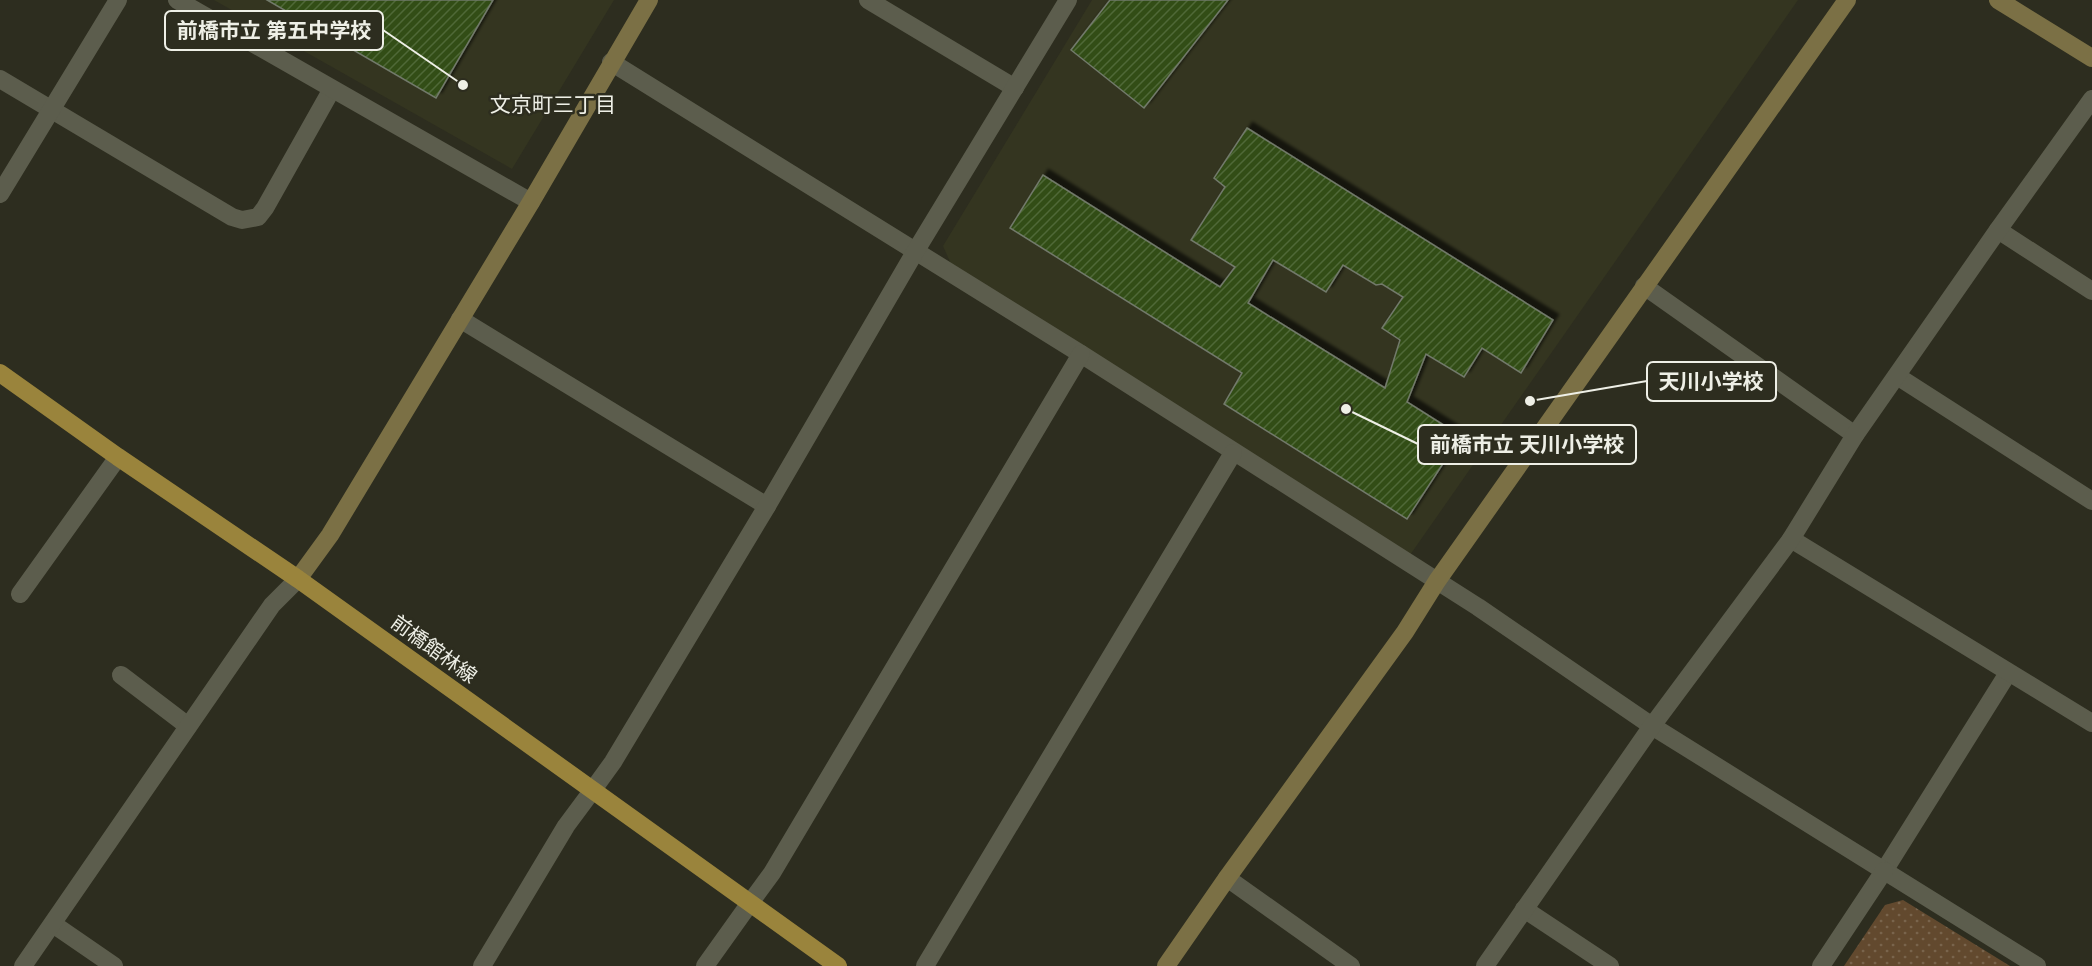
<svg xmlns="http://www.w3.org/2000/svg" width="2092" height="966" font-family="'PT Sans','Noto Sans JP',sans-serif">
	<defs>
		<pattern id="grass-dots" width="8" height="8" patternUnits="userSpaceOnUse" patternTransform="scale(1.5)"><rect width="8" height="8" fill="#62492e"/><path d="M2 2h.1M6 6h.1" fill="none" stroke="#79644c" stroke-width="1.8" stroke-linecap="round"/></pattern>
		<pattern id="building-hatch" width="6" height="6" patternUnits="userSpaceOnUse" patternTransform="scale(1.5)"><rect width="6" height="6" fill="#324e16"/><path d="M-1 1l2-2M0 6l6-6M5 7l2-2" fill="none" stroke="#506838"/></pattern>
		<filter id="shadow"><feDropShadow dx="5.5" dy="-5.5" stdDeviation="1.5" flood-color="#0009"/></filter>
	</defs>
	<rect width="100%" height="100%" fill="#2d2d1f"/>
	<!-- built -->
	<g fill="#343520">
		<polygon points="214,0 614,0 512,169"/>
		<polygon points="1092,0 1798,0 1410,555 951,264 943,246"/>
	</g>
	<!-- grass -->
	<polygon fill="url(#grass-dots)" points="1903,900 2010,966 1844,966 1885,905"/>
	<!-- building -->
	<g fill="url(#building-hatch)" stroke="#727a6b" stroke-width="1.5" fill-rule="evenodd" filter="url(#shadow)">
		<polygon points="267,0 493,0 436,98"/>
		<polygon points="1110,0 1228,0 1144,108 1071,50"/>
		<path d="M 1247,128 L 1553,320 L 1521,373 L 1482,348 L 1464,377 L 1426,354 L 1407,402 L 1461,436 L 1407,519 L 1224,404 L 1242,373 L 1010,228 L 1043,175 L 1220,287 L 1235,267 L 1191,240 L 1225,187 L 1214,178 ZM 1273,260 L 1326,292 L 1343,265 L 1376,285 L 1382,284 L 1403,297 L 1382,328 L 1400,340 L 1385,388 L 1248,303 Z"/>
	</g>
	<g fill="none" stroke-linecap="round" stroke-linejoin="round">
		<!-- lane -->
		<g stroke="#5c5d4d" stroke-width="18">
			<polyline points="868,0 1015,88"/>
			<polyline points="0,79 232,217 242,220 258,217 265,208 332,89"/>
			<polyline points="1644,286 1855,435"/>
			<polyline points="460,319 767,506"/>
			<polyline points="20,594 118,457"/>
			<polyline points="121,675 188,726"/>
			<polyline points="1884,871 2008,673"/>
			<polyline points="1227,878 1351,966"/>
			<polyline points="1524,909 1610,966"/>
			<polyline points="53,924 114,966"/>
			<polyline points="482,966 566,826 592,791"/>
			<polyline points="705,966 750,903"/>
		</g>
		<!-- street -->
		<g stroke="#5c5d4d" stroke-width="18">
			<polyline points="177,0 531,202"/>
			<polyline points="611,62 1081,354 1478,607 1652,726 2037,966"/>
			<polyline points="0,194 118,0"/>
			<polyline points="1998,230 2092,291"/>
			<polyline points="1897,376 2092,501"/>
			<polyline points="1791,539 2092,723"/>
			<polyline points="592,791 613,762 767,506 915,252 1068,0"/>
			<polyline points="750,903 772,873 1081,354"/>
			<polyline points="23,966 272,605 298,579"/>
			<polyline points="925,966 1233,453"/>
			<polyline points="1485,966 1652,726 1791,539 1855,435 1998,230 2092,99"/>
			<polyline points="1821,966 1884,871"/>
		</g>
		<!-- secondary -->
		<g stroke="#7b7045" stroke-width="18">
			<polyline points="1998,0 2092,58"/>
			<polyline points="298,579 330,535 531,202 649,0"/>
			<polyline points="1166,966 1227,878 1405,632 1437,581 1847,0"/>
		</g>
		<!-- primary -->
		<polyline stroke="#9a843c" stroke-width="18" points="0,373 118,457 298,579 838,966"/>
	</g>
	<g text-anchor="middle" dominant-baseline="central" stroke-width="5" stroke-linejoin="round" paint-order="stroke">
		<!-- street labels -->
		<g font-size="20" fill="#eeefe6" stroke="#2d2d1f">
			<text transform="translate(434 649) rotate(36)">前橋館林線</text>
		</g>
		<!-- neighbourhood labels -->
		<g font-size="21" fill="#eeefe6" stroke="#2d2d1f">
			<text x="553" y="104">文京町三丁目</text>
		</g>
	</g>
	<!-- callouts -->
	<path fill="none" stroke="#eeefe6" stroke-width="2" d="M463 85L383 30M1530 401L1647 381M1346 409L1418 444"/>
	<g fill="#eeefe6" stroke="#2d2d1f" stroke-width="2">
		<circle cx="463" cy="85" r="6"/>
		<circle cx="1530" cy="401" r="6"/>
		<circle cx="1346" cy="409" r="6"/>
	</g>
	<g fill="#2d2d1f" stroke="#eeefe6" stroke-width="2">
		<rect x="165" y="11" width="218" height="39" rx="6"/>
		<rect x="1647" y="362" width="129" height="39" rx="6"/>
		<rect x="1418" y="425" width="218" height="39" rx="6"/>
	</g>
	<g font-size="21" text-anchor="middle" font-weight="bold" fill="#eeefe6">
		<text x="274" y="38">前橋市立 第五中学校</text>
		<text x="1711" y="389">天川小学校</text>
		<text x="1527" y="452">前橋市立 天川小学校</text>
	</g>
</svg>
